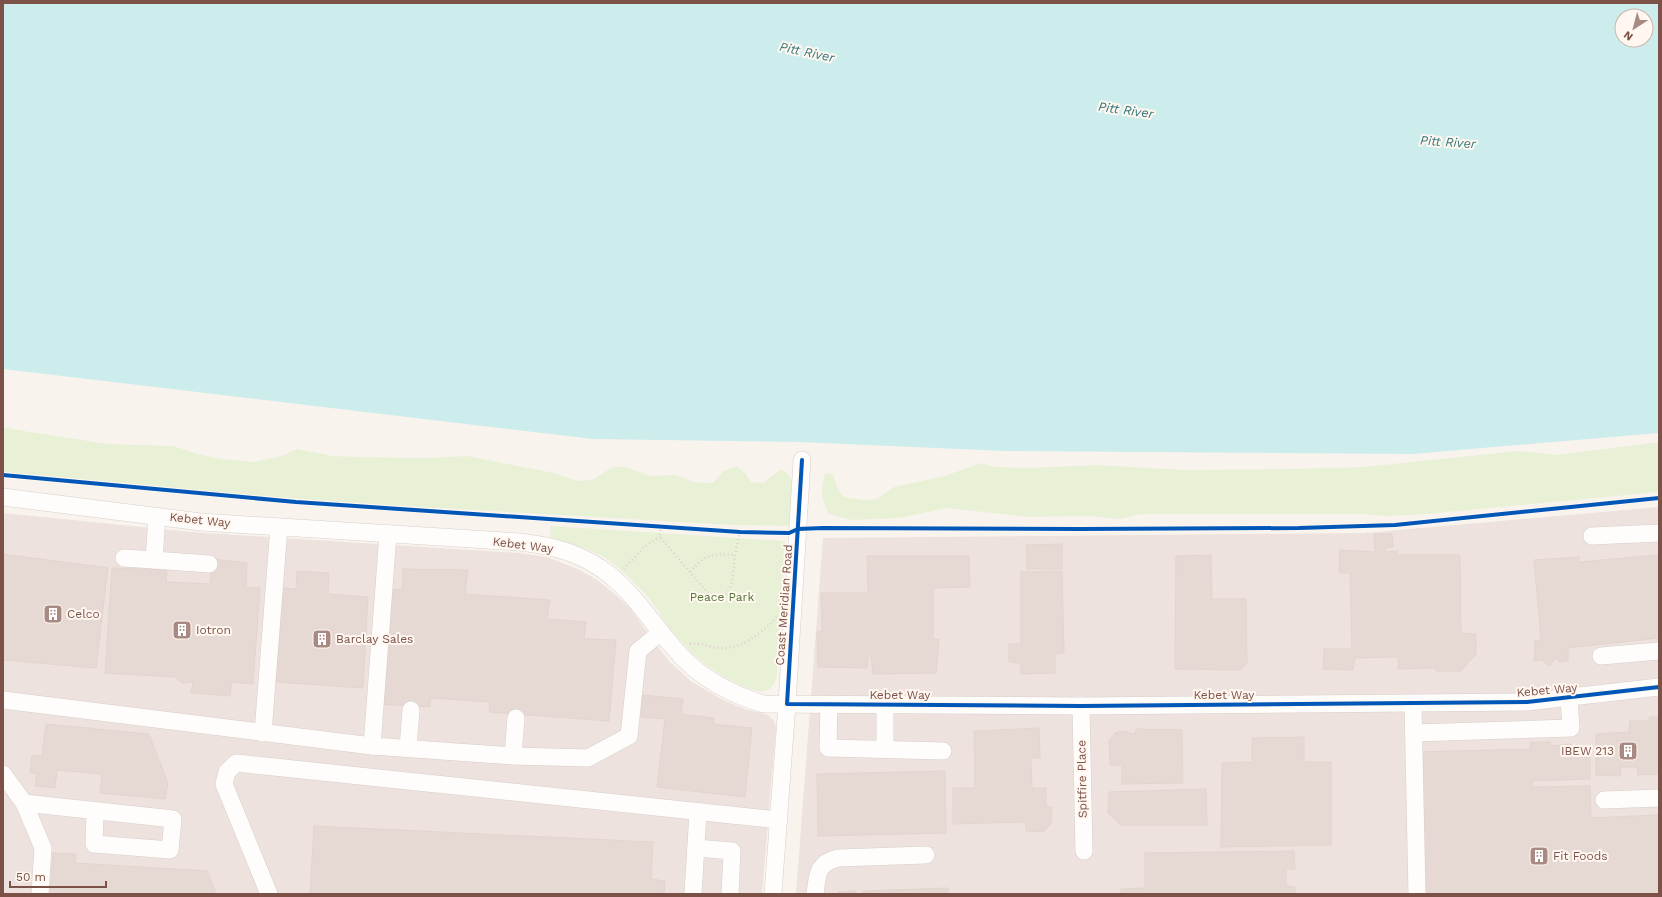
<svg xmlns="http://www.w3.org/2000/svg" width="1662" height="897" font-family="'Work Sans',sans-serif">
	<rect width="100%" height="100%" fill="#f9f3ed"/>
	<!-- industrial -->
	<g fill="#ede2dd">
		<polygon points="1659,507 1659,894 796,894 823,538 1365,533"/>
		<polygon points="3,513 191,532 519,553 547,557 580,570 597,580 616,595 631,610 661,651 670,662 692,682 723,700 745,709 768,715 774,721 776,727 762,894 3,894"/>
	</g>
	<!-- green -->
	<g fill="#e8f1d6">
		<polygon points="3,427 17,430 108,444 173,446 197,454 222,459 254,462 282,456 297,449 332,456 359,457 427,458 467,456 554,473 577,481 592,480 613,467 627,467 649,476 676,475 693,482 713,483 724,471 737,466 746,474 751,482 763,483 781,469 787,473 792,481 792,523 788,526 731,525 355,503 224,493 3,472"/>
		<path d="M 1659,442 L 1659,492 L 1426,514 L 1384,516 L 1366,514 L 1141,514 L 1119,519 L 1091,516 L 1029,517 L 947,508 L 899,518 L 852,520 L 829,514 C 820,497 821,491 825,473 L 833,474 L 838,490 L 844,497 L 863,500 L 877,499 L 894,487 L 945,476 L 981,463 L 995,467 L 1030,468 L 1096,465 L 1185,470 L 1291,469 L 1363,467 L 1518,451 L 1557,455 Z"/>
		<path d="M 551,526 L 785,541 L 777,673 C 776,681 773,690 764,691 C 745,694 700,663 688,649 C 681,641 673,633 666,624 C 660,615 655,604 647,596 C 636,583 621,569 607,559 C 594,550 566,543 550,538 Z"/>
	</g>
	<!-- water -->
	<path fill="#ccedec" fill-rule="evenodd" d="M 3,3 L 1659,3 L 1659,433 L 1413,454 L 1004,451 L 799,442 L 593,439 L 3,369 ZM 1622,16 L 1646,16 L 1646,40 L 1622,40 Z"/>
	<!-- building -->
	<g fill="#e6d9d3" stroke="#e3d4ce">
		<polygon points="1374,534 1392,534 1393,547 1386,548 1386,552 1398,551 1397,555 1460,555 1461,633 1476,634 1476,654 1461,671 1436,671 1436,668 1398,669 1398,657 1355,658 1353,670 1323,669 1324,649 1352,649 1350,573 1339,573 1340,550 1375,552"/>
		<polygon points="1062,544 1062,569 1027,569 1026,545"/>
		<polygon points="3,554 108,568 96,668 3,660"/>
		<polygon points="1211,555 1212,599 1246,599 1247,663 1241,670 1175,669 1176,556"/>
		<polygon points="1659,555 1659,638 1568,648 1568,661 1559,662 1555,658 1550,666 1541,660 1534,661 1535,641 1541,640 1534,560 1579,557 1579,562"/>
		<polygon points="867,556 969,556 970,587 933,588 933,639 939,640 936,673 873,674 871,655 868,656 867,668 818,667 817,632 822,631 821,593 868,593"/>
		<polygon points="212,559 247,563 246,587 260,588 253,684 232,682 230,696 191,693 193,682 182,683 175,677 105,673 112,568 167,570 166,582 210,584"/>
		<polygon points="403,569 468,570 465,594 550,600 547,619 586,622 584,639 616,640 609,721 489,712 490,702 431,698 430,707 378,704 387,589 402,590"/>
		<polygon points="297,571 329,573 328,594 368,597 363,688 276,682 282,588 296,589"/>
		<polygon points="1062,571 1064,653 1055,654 1055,673 1021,674 1021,663 1009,662 1009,644 1021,644 1021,572"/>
		<polygon points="643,695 683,699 681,714 714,718 713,724 752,728 745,797 657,787 665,719 641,717"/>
		<polygon points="1649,717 1659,717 1659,774 1638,775 1637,767 1621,767 1620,776 1596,775 1596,734 1629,732 1630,721 1650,721"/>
		<polygon points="46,724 149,734 168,783 165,799 100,793 102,774 57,770 55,788 35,786 37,774 30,772 32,755 42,756"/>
		<polygon points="1039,728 1040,758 1031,758 1032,788 1046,788 1046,807 1052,807 1051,824 1043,832 1026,831 1026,822 953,824 953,788 975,788 974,731"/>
		<polygon points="1136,729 1182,730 1183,783 1122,784 1122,765 1110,765 1109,741 1115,733 1122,731 1135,734"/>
		<polygon points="1304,737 1304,762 1331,762 1331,845 1221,847 1222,763 1252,762 1252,738"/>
		<polygon points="1530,742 1550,742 1551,746 1571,744 1571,747 1590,747 1590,779 1532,781 1532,787 1590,786 1591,818 1659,815 1659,894 1421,894 1418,752 1531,749"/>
		<polygon points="945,771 946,833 818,836 817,774"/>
		<polygon points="1206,789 1207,825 1121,825 1108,813 1109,792"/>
		<polygon points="314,826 653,842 651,879 665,881 664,894 310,894"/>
		<polygon points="1294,851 1295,869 1286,869 1286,886 1295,887 1295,894 1121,894 1121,889 1145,888 1145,853"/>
		<polygon points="53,853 76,854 75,863 207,871 215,891 215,894 50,894"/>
		<polygon points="948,888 948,894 863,894 863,891"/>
		<polygon points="856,891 856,894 838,894 838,892"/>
	</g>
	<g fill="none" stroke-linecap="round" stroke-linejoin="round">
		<!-- minor casing -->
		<g stroke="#d8ceca" stroke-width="18">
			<g id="minor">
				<path d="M 3,497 L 201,522 L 520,542 C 554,546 582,553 610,575 C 638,598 657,631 682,657 C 704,680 734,695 763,704 L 1081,706 L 1527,702 L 1659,687"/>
				<polyline points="157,516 154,560 209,564"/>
				<polyline points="388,534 372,746 513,756 588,758 629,736 638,651 661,632"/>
				<polyline points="1592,536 1659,533"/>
				<polyline points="124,558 154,560"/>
				<polyline points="1601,656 1659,651"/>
				<polyline points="3,700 372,746"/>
				<polyline points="1413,704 1417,894"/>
				<polyline points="829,705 828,748 943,751"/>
				<polyline points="1081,706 1084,851"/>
				<polyline points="263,733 279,527"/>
				<polyline points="1414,733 1571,728 1569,699"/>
				<polyline points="408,748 411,710"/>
				<polyline points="885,749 885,705"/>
				<polyline points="513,756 516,718"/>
				<polyline points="3,774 24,803 173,819 170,850 94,844 95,811"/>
				<polyline points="1604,800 1659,798"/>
				<polyline points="24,803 43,848 40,894"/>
				<polyline points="696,848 732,851 730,894"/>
				<polyline points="269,894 224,784 227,772 236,763 779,820"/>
				<polyline points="693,894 698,812"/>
				<polyline points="773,894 787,704 802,460"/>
				<path d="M 815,894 C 818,874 816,864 838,858 L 926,855"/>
			</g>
		</g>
		<!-- path -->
		<g stroke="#dcd1cd" stroke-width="2.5" stroke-dasharray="1 3" stroke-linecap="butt">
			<path d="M 661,526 L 660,537 L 707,592 C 733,611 733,571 735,557 C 736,548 738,540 740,532"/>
			<polyline points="624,569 644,547 660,537"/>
			<path d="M 690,572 C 707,553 710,554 735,555"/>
			<path d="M 690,644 C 699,642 709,647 718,648 C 743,650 762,632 778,616"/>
		</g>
		<!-- minor -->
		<use href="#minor" stroke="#fefdfc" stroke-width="17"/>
		<!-- cycleway casing -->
		<g stroke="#fff7f0" stroke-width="6">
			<g id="cycleway">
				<polyline points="802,460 787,704 1081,706 1527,702 1659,687"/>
				<polyline points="3,475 296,502 740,532 789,533 798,529 823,528 1080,529 1299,528 1395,525 1659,498"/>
			</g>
		</g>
		<!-- cycleway -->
		<use href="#cycleway" stroke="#0057b8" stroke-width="4"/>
	</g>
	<!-- icons -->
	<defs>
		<g id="building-square" transform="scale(1)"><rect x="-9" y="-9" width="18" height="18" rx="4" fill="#a88a82" stroke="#fff7f0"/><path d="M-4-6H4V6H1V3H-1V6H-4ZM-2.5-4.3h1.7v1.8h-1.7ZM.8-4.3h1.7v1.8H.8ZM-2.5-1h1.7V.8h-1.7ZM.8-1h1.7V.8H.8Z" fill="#fff"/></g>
	</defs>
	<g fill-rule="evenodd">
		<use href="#building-square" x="53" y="614"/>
		<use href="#building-square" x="182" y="630"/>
		<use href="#building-square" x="322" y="639"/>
		<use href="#building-square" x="1628" y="751"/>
		<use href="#building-square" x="1539" y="856"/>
	</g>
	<g text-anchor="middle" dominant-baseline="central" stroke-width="4" stroke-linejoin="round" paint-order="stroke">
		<!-- street labels -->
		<g font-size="12" fill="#7c5248" stroke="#fff7f0">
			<text transform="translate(200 520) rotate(6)">Kebet Way</text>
			<text transform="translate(523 545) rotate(7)">Kebet Way</text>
			<text transform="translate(784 605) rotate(-86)">Coast Meridian Road</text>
			<text transform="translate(1547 690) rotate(-5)">Kebet Way</text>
			<text x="900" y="695">Kebet Way</text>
			<text x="1224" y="695">Kebet Way</text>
			<text transform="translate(1082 779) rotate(-91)">Spitfire Place</text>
		</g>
		<!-- park labels -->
		<g font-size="12" fill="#547739" stroke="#fff7f0">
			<text x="722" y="597">Peace Park</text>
		</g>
		<!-- poi labels -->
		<g font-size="12" fill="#7c5248" stroke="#fff7f0" text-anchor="start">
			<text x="67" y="614">Celco</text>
			<text x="196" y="630">Iotron</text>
			<text x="336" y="639">Barclay Sales</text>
			<text x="1614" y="751" text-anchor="end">IBEW 213</text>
			<text x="1553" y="856">Fit Foods</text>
		</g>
		<!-- water labels -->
		<g font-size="13" font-style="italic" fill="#367a7b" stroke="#fff7f0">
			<text transform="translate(807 52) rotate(12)">Pitt River</text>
			<text transform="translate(1126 110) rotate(8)">Pitt River</text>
			<text transform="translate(1448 142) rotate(4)">Pitt River</text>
		</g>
	</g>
	<!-- border -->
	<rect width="1662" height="897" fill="none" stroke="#7c5248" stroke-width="8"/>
	<!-- north arrow -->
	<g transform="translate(1634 28) rotate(216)"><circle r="19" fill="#fff7f0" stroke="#cbb5ad"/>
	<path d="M0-3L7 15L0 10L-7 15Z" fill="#a88a82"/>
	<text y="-6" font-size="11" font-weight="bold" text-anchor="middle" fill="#7c5248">N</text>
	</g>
	<!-- scale -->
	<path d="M10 881v6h96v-6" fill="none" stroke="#7c5248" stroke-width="2"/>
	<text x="16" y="881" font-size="12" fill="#7c5248" stroke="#fff7f0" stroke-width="3" paint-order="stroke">50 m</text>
</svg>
